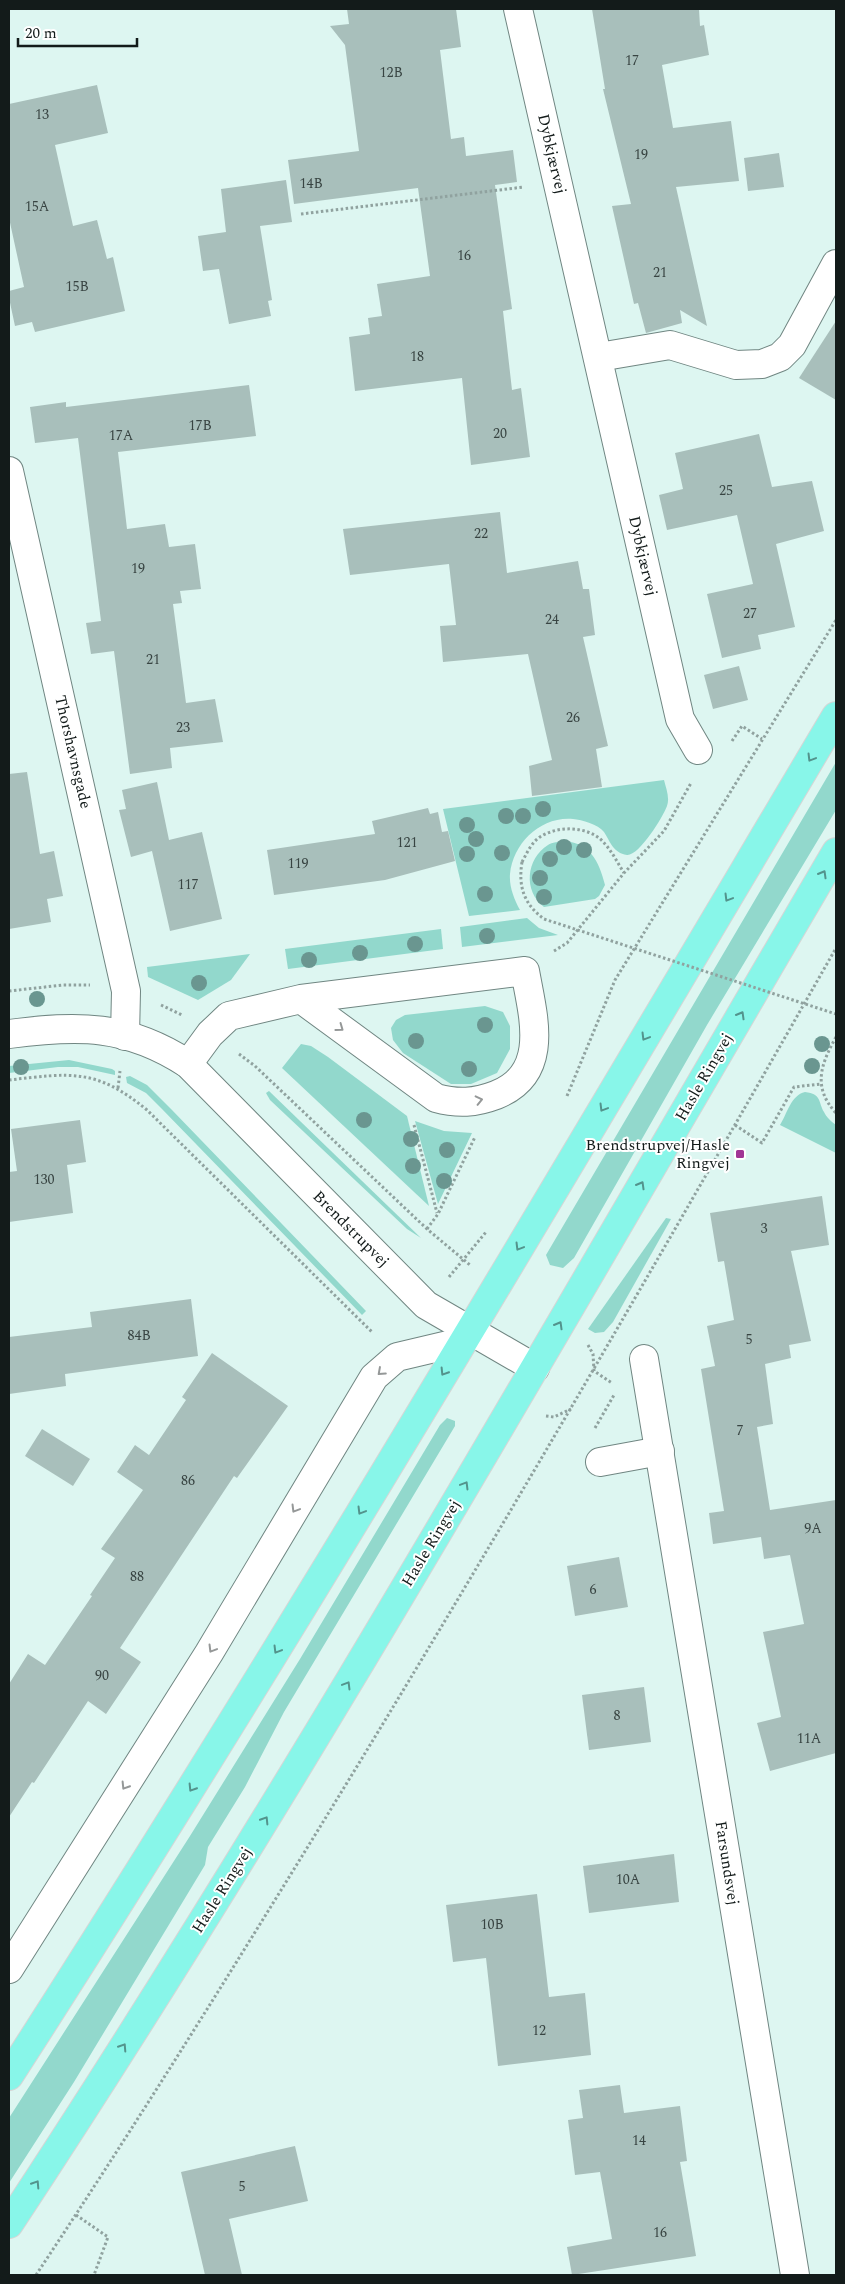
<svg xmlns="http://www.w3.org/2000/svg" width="845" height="2284" font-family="Spectral,serif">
	<rect width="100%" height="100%" fill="#ddf6f1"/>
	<!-- green -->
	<g fill="#92d8cc">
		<polygon points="836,762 836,810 707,1025 574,1258 563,1268 550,1265 546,1255"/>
		<path d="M 664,780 C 666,788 670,798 667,806 C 663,817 639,856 627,855 C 613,853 610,841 604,832 C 598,824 582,820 573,819 C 541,816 513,843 510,874 C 509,886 514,899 520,910 L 469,916 L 443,809 Z"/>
		<path d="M 564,841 C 590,843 599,861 605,885 L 599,896 L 595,899 L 544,907 C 523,891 526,859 548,845 C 552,842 559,842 564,841 Z"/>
		<polygon points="527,918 539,928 558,935 462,947 460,927"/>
		<polygon points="441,929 443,949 288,969 285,949"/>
		<polygon points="250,954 231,980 198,1000 148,977 147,967"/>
		<polygon points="485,1006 503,1012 510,1026 510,1049 497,1073 471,1084 451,1084 403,1053 393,1040 391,1028 396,1020 405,1015"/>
		<polygon points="301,1044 311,1046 328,1057 407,1116 429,1206 282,1068"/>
		<polygon points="69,1060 112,1069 115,1071 115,1075 78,1067 58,1067 9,1073 9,1066"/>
		<polygon points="130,1076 147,1085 172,1110 366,1311 362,1315 162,1109 146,1093 127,1083 126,1077"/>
		<polygon points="269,1091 421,1238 407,1229 270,1100 266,1093"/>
		<path d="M 805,1092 C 822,1094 818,1102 824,1112 C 826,1117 832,1122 836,1125 L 836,1153 L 780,1125 C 787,1114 791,1095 805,1092 Z"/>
		<polygon points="415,1121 444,1131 472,1133 438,1204"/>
		<polygon points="666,1218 671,1219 613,1322 604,1332 595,1333 588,1329"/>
		<polygon points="447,1418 455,1421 455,1426 284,1712 245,1787 208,1847 205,1865 74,2082 9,2183 9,2118 190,1836 300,1659 440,1425"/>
	</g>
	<!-- building -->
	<g fill="#a8bfbb">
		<polygon points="347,9 456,9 461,47 440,50 451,139 464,137 466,156 513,150 517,182 495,185 512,309 503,311 512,390 521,388 530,457 471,465 462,378 355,391 349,337 370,334 368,318 382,316 377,284 430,276 418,188 294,204 288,160 359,151 345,45 330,26 349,24"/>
		<polygon points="592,9 699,9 700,26 704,25 709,55 662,65 673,128 731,121 739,181 676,187 707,326 680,310 682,323 646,333 638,303 634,304 612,206 631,204 603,89 605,89"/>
		<polygon points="97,85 108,133 55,145 73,226 97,220 107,259 113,257 125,311 35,332 32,322 15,326 9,298 9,291 24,287 9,218 9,104"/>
		<polygon points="779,153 784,187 748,191 744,158"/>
		<polygon points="286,180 292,222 260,226 272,300 268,301 271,316 229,324 219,269 203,271 198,236 226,232 221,189"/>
		<polygon points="836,321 836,400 799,378"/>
		<polygon points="249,385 256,436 118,452 127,529 165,524 169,547 195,544 201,589 180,591 182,603 173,604 186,703 215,699 223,742 170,748 172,768 130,774 114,651 91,654 86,623 101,621 78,438 35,443 30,407 66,402 66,407"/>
		<polygon points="759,434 772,487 812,481 824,531 776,544 795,627 758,635 761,649 722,658 707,594 753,584 737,515 667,530 659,495 683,489 675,453"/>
		<polygon points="500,512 507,573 578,561 583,589 589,589 595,635 583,637 608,746 596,749 602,787 532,796 529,766 552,760 528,654 443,662 440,626 456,625 449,564 350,575 343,529"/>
		<polygon points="739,666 748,700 713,709 704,675"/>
		<polygon points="27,772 40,854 54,851 63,896 47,899 51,922 9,929 9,774"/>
		<polygon points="157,782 169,840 202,832 222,919 170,931 152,851 131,857 119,810 126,809 122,790"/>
		<polygon points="428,808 430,814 438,812 442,832 448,831 455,861 385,880 274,895 267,850 375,834 372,821"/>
		<polygon points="80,1120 86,1162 67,1165 73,1213 9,1222 9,1172 17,1171 11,1129"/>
		<polygon points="822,1196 829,1245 791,1251 811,1341 789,1345 791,1358 765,1364 773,1424 757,1427 770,1510 836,1500 836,1753 770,1771 757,1723 781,1717 763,1632 804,1624 790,1555 764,1559 761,1537 713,1544 709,1513 724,1511 701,1369 715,1366 707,1326 734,1320 724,1261 718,1262 710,1213"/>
		<polygon points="191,1299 198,1356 65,1374 66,1386 9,1394 9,1337 92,1327 90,1312"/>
		<polygon points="212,1353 288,1406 237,1478 234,1476 120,1648 141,1662 106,1714 88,1701 34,1783 32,1782 9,1817 9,1684 28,1654 45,1665 92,1596 90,1595 115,1558 101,1549 143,1490 117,1472 135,1445 149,1455 186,1400 182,1397"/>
		<polygon points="42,1429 90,1459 73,1486 25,1456"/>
		<polygon points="619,1557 628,1607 575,1616 567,1566"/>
		<polygon points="644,1687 651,1742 589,1750 582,1695"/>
		<polygon points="674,1854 679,1902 589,1913 583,1866"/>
		<polygon points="537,1894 549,1997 585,1993 591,2055 498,2066 486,1958 453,1962 446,1905"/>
		<polygon points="620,2085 624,2113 680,2106 687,2161 680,2162 696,2256 572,2275 567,2247 612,2239 600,2172 575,2175 568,2120 583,2118 579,2090"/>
		<polygon points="295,2146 308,2201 229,2219 242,2275 205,2275 181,2172"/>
	</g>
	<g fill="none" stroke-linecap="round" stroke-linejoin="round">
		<!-- minor casing -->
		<g stroke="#708682" stroke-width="30">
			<g id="minor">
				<polyline points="518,9 680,719 698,750"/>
				<polyline points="599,357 670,345 736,365 762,364 780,357 792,345 836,264"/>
				<polyline points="9,471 126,991 125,1036"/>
				<path d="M 9,1034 C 78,1025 127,1024 188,1064 L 426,1305 L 535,1368"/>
				<path d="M 188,1064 L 210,1034 L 229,1016 L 301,999 L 525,971 C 533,1016 551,1073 496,1095 C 475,1103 458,1104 436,1098 L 301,999"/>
				<polyline points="644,1359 795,2275"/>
				<polyline points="600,1462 660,1451"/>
				<polyline points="9,1969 209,1653 374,1377 397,1357 452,1344 470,1330"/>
			</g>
		</g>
		<!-- major casing -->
		<g stroke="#d5d6d6" stroke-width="30">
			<g id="major">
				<path d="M 9,2076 C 296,1630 565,1172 836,716"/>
				<path d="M 9,2224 C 303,1778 566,1312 836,852"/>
			</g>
		</g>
		<!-- path -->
		<g stroke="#90a29f" stroke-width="3" stroke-dasharray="2.5 2.5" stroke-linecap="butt">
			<polyline points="301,214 524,187"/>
			<polyline points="732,741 742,726 762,739"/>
			<path d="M 522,862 C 527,853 531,843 540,837 C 557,826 583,826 599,838 C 610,847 617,862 624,873"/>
			<polyline points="554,951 567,943 624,873 664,831 691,783"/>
			<polyline points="9,991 63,985 90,985"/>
			<polyline points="161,1005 182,1015"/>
			<path d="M 836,1037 C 821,1064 812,1087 836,1113"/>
			<polyline points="239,1054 255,1066 427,1229 470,1265"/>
			<path d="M 9,1080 C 71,1073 96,1068 147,1110 L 372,1332"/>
			<polyline points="118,1088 120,1071"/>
			<polyline points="567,1096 615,980 836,620"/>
			<polyline points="414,1125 437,1213"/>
			<polyline points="735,1125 762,1143 794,1087 821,1084"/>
			<polyline points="427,1229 438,1214 475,1137"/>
			<polyline points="449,1277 486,1232"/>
			<polyline points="588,1345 593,1354 594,1371 612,1383"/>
			<polyline points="546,1416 554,1417 571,1409"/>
			<polyline points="595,1428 614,1395"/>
			<polyline points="76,2215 108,2237 94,2275"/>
			<path d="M 36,2275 C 129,2135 219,1991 307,1848 C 490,1551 664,1250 836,948"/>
		</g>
		<!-- minor -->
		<use href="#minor" stroke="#fff" stroke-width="28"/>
		<!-- major -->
		<use href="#major" stroke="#88f6e9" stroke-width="28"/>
		<!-- path-bridge -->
		<path stroke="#90a29f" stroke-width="3" stroke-dasharray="2.5 2.5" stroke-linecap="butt" d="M 522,862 C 518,887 524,904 544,919 L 836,1014"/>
	</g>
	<!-- trees -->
	<g fill="#6a9690">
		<circle cx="543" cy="809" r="8"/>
		<circle cx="506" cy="816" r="8"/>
		<circle cx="523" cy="816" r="8"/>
		<circle cx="467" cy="825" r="8"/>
		<circle cx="476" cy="839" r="8"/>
		<circle cx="564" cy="847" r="8"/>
		<circle cx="584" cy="850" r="8"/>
		<circle cx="502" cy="853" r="8"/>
		<circle cx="467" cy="854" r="8"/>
		<circle cx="550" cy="859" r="8"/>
		<circle cx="540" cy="878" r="8"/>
		<circle cx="485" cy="894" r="8"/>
		<circle cx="544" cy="897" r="8"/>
		<circle cx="487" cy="936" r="8"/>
		<circle cx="415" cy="944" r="8"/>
		<circle cx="360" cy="953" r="8"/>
		<circle cx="309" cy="960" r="8"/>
		<circle cx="199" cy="983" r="8"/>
		<circle cx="37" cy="999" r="8"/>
		<circle cx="485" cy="1025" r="8"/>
		<circle cx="416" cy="1041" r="8"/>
		<circle cx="822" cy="1044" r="8"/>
		<circle cx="812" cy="1066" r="8"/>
		<circle cx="21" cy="1067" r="8"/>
		<circle cx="469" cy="1069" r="8"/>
		<circle cx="364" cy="1120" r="8"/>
		<circle cx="411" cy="1139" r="8"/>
		<circle cx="447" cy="1150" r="8"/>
		<circle cx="413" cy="1166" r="8"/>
		<circle cx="444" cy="1181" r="8"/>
	</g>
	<!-- one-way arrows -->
	<defs><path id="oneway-chevron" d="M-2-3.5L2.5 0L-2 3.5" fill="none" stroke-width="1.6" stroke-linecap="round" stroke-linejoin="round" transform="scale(1.25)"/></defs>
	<g stroke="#53938c">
		<use href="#oneway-chevron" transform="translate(811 758) rotate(121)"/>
		<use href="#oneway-chevron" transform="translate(823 874) rotate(-60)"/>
		<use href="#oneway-chevron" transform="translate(728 898) rotate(121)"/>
		<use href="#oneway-chevron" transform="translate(741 1015) rotate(-60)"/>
		<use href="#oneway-chevron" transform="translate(645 1037) rotate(121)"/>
		<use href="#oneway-chevron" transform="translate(603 1108) rotate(121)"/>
		<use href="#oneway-chevron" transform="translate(641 1185) rotate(-60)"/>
		<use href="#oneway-chevron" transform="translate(519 1247) rotate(121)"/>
		<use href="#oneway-chevron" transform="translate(559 1325) rotate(-60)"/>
		<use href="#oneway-chevron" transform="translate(444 1372) rotate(122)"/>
		<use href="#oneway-chevron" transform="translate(465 1485) rotate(-59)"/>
		<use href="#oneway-chevron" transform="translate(361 1511) rotate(121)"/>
		<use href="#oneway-chevron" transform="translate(277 1650) rotate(121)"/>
		<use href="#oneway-chevron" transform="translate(347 1685) rotate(-59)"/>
		<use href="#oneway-chevron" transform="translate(192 1788) rotate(122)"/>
		<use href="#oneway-chevron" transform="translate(265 1820) rotate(-58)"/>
		<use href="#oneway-chevron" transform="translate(123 2047) rotate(-57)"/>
		<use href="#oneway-chevron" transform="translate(36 2184) rotate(-57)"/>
	</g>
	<g stroke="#959898">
		<use href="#oneway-chevron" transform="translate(340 1028) rotate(36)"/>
		<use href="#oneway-chevron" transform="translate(479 1100) rotate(-13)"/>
		<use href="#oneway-chevron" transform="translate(381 1372) rotate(138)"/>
		<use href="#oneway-chevron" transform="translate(295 1509) rotate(121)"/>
		<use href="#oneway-chevron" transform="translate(212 1649) rotate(121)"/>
		<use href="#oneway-chevron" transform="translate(125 1786) rotate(122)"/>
	</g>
	<!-- markers -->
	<rect fill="#a13595" stroke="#fff" stroke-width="2" x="735" y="1149" width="10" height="10" rx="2.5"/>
	<g text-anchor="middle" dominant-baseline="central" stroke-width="4" stroke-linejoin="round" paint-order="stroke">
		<!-- number labels -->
		<g font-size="14" fill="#384442">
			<text x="632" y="60">17</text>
			<text x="391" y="72">12B</text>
			<text x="42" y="114">13</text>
			<text x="641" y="154">19</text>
			<text x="311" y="183">14B</text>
			<text x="37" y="206">15A</text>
			<text x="464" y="255">16</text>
			<text x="660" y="272">21</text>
			<text x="77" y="286">15B</text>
			<text x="417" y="356">18</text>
			<text x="200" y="425">17B</text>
			<text x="500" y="433">20</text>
			<text x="121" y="435">17A</text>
			<text x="726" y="490">25</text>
			<text x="481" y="533">22</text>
			<text x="138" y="568">19</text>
			<text x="750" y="613">27</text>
			<text x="552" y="619">24</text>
			<text x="153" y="659">21</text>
			<text x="573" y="717">26</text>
			<text x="183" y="727">23</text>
			<text x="407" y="842">121</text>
			<text x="298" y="863">119</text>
			<text x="188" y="884">117</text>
			<text x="44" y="1179">130</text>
			<text x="764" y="1228">3</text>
			<text x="139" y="1335">84B</text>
			<text x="749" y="1339">5</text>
			<text x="740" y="1430">7</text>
			<text x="188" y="1480">86</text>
			<text x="813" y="1528">9A</text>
			<text x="137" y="1576">88</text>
			<text x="593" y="1589">6</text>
			<text x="102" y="1675">90</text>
			<text x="617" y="1715">8</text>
			<text x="809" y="1738">11A</text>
			<text x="628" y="1879">10A</text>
			<text x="492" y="1924">10B</text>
			<text x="539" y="2030">12</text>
			<text x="639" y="2140">14</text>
			<text x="242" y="2186">5</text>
			<text x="660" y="2232">16</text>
		</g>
		<!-- street labels -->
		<g font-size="16" fill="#131b1a" stroke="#fff">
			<text transform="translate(552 154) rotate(77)">Dybkjærvej</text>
			<text transform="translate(643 556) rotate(77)">Dybkjærvej</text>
			<text transform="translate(73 752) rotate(77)">Thorshavnsgade</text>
			<text transform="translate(704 1077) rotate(-60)">Hasle Ringvej</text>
			<text transform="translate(351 1229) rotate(45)">Brendstrupvej</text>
			<text transform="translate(431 1543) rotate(-59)">Hasle Ringvej</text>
			<text transform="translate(727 1863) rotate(81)">Farsundsvej</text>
			<text transform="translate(222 1890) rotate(-58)">Hasle Ringvej</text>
		</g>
		<!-- poi labels -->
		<g font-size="16" fill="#131b1a" stroke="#fff" text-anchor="end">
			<text x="730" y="1145">Brendstrupvej/Hasle<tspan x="730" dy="18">Ringvej</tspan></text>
		</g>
	</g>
	<!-- border -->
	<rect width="845" height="2284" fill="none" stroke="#131b1a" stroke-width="20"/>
	<!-- scale -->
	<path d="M18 38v8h119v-8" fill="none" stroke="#131b1a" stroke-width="2.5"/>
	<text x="25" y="38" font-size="15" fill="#131b1a" stroke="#ffffff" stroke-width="4" paint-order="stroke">20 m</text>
</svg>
